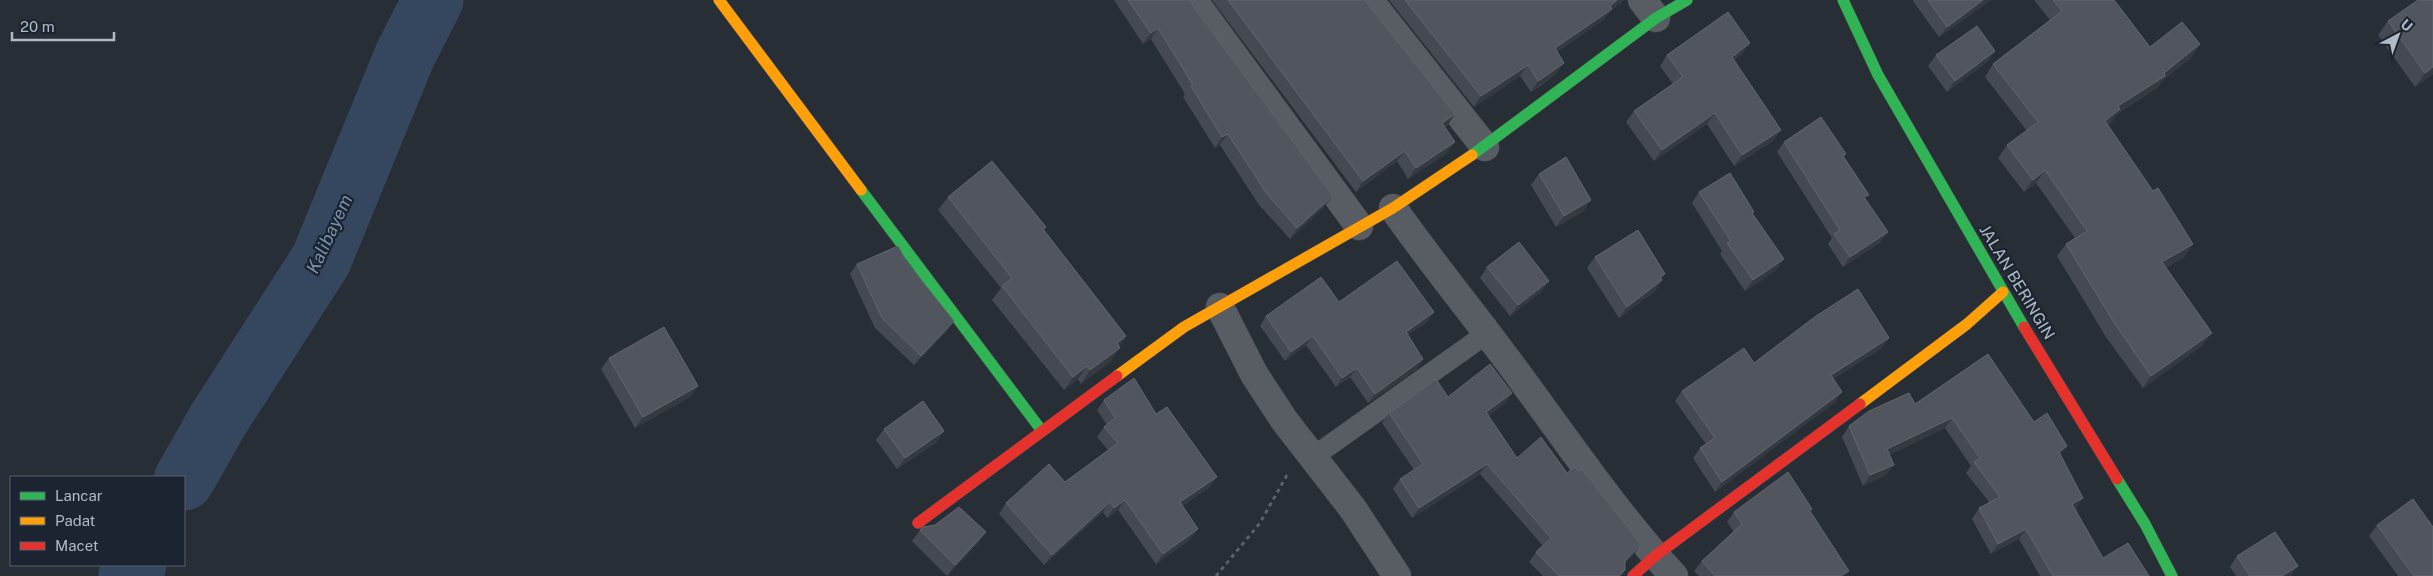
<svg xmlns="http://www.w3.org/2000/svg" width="2433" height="576" font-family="'Public Sans',sans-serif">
	<rect width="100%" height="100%" fill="#282e35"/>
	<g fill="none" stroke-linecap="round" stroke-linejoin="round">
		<!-- river -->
		<g stroke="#34475e" stroke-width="61">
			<polyline points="184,480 218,420 321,260 405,55 433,0"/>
			<polyline points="129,576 136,565"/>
		</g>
		<!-- lane casing -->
		<g stroke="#464a50" stroke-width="21">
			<polyline id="lane" points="1313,457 1486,334"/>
		</g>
		<!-- street casing -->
		<g stroke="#464a50" stroke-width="29">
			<g id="street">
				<polyline points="1193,0 1359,226"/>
				<polyline points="1369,0 1485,147"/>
				<polyline points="1642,0 1656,18"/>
				<path d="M 1393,208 C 1435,268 1482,324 1525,384 C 1573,449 1619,517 1674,576"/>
				<polyline points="1220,307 1254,374 1284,420 1353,509 1397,576"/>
			</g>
		</g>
		<!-- fast casing -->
		<g stroke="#464a50" stroke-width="12">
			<g id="fast">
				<polyline points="1843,0 1878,75 2024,327"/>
				<polyline points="1472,155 1656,18 1687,0"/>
				<polyline points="861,190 1042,431"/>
				<polyline points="2117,479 2145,524 2172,576"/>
			</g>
		</g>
		<!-- slow casing -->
		<g stroke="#464a50" stroke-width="12">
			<g id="slow">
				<polyline points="719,0 861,190"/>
				<polyline points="1117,376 1184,327 1393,208 1472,155"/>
				<polyline points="1860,404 1967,324 2003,292"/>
			</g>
		</g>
		<!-- jam casing -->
		<g stroke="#464a50" stroke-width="12">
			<g id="jam">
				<polyline points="2024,327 2117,479"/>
				<polyline points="918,523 1117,376"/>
				<polyline points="1633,576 1655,556 1860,404"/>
			</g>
		</g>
		<!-- path -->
		<polyline stroke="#5a6167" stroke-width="3" stroke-dasharray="4 4" stroke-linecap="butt" points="1216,576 1260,523 1287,475"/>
		<!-- lane -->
		<use href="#lane" stroke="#585c63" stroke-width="20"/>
		<!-- street -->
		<use href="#street" stroke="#585c63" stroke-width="28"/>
		<!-- fast -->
		<use href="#fast" stroke="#30b455" stroke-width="11"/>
		<!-- slow -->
		<use href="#slow" stroke="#ff9f0a" stroke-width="11"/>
		<!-- jam -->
		<use href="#jam" stroke="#e5322d" stroke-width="11"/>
	</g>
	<!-- wall -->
	<g fill="#454a52">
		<polygon points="1114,0 1189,0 1333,196 1325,206 1290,239 1259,205 1220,145 1215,148 1183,97 1185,94 1151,39 1143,44"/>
		<polygon points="1212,0 1365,0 1448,125 1445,127 1447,153 1408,179 1397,161 1356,192"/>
		<polygon points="1389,0 1624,0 1611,10 1604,19 1557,52 1557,73 1543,84 1531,92 1520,76 1474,107"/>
		<polygon points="1914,0 1991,0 1939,37 1913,1"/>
		<polygon points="2034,0 2114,0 2150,47 2192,57 2163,80 2157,88 2117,114 2112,122 2108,125 2153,191 2193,244 2184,257 2166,268 2203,345 2143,388 2106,337 2057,256 2066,244 2075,238 2036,183 2024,192 1998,158 2007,145 2027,131 1985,77 1993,64 2050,20"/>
		<polygon points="2388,21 2433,74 2415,87 2378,35"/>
		<polygon points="1750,43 1742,54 1734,60 1773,141 1734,166 1707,124 1654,161 1626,122 1634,111 1673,84 1660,66 1667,55"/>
		<polygon points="1995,51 1987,62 1947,92 1928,66 1936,55"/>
		<polygon points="1784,142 1844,157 1865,199 1881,242 1843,267 1828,244 1832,238 1777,152"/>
		<polygon points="1539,174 1584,211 1556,227 1531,185"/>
		<polygon points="1699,192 1754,212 1752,214 1784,259 1776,270 1745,291 1720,254 1722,251 1692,203"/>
		<polygon points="948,197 1046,227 1043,230 1126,336 1119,347 1110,362 1081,384 1078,379 1064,390 992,300 1001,288 938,210"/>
		<polygon points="1595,257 1662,279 1655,291 1619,318 1587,268"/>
		<polygon points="906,261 954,321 947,331 914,365 875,328 850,274 857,264"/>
		<polygon points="1487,267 1541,292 1510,316 1480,278"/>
		<polygon points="1339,302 1434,312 1427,322 1408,335 1423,359 1417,369 1368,403 1350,377 1336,387 1306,345 1285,361 1260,326 1266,316"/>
		<polygon points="1882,348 1833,379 1835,402 1715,492 1693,458 1700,448 1706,444 1675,401 1682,391 1754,363"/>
		<polygon points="609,358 698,386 690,397 635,428 601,369"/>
		<polygon points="1512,393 1505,403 1488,416 1517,458 1567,473 1634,554 1625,563 1625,570 1621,576 1543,576 1529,562 1536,552 1543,546 1480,474 1412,518 1393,489 1400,479 1414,470 1382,423 1389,413 1448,397"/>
		<polygon points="1104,400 1156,414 1210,487 1182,506 1191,539 1156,564 1118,510 1107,518 1103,512 1044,565 999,514 1006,503 1065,482 1108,450 1097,437 1104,427 1107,425 1097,410"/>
		<polygon points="1915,404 2034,422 2060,455 2076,509 2075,509 2103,558 2149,576 2040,576 2019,539 1991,554 1972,519 1979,508 1990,503 1966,473 1971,466 1945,428 1889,455 1886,475 1863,486 1842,437 1849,426"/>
		<polygon points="884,429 937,442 897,469 876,440"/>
		<polygon points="1734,512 1810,512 1845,576 1699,576 1694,571 1702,561 1734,532 1727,522"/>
		<polygon points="2377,525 2433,576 2398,576 2369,536"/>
		<polygon points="920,530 978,543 947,576 912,541"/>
		<polygon points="2237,556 2291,576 2236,576 2230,567"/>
	</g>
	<!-- shaded-wall -->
	<g fill="#353a41">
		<polygon points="1617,0 1624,0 1611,10 1604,19 1547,59 1555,48"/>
		<polygon points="1983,0 1991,0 1939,37 1947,27"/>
		<polygon points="1158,28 1151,39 1143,44 1151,33"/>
		<polygon points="1750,43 1742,54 1724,68 1732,57"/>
		<polygon points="2200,44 2192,57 2163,80 2157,88 2117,114 2112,122 2097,133 2105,121 2118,106 2164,73"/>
		<polygon points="1995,51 1987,62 1947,92 1955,81"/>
		<polygon points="1564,63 1557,73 1531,92 1538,81"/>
		<polygon points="1528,65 1520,76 1474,107 1481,96"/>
		<polygon points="2433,67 2433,74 2415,87 2425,73"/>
		<polygon points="1715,113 1707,124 1654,161 1662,150"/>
		<polygon points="1455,114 1448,125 1434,134 1442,123"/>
		<polygon points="1781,130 1773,141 1734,166 1742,155"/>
		<polygon points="1228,134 1220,145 1215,148 1222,137"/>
		<polygon points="1455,142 1447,153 1408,179 1416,168"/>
		<polygon points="1405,151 1397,161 1356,192 1363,181"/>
		<polygon points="2045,170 2036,183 2024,192 2033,180"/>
		<polygon points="1333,196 1325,206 1290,239 1297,228"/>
		<polygon points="1591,200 1584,211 1556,227 1564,216"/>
		<polygon points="1888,232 1881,242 1843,267 1850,257"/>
		<polygon points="2193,244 2184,257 2153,275 2162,262"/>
		<polygon points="1784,259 1776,270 1745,291 1753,280"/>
		<polygon points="1665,274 1660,282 1662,280 1655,291 1619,318 1627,307 1660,277"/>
		<polygon points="1549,281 1541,292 1510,316 1518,305"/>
		<polygon points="1434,312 1427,322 1399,341 1406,332"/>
		<polygon points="954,321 947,331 914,365 921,356"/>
		<polygon points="2212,333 2203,345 2143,388 2151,376"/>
		<polygon points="1126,336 1117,349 1117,343"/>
		<polygon points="1313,336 1306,345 1285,361 1291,352"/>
		<polygon points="1889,338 1882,348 1824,385 1831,375"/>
		<polygon points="1120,348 1110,362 1081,384 1090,370"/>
		<polygon points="1423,359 1417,369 1368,403 1375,394"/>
		<polygon points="1087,366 1078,379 1064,390 1073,377"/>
		<polygon points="1357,368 1350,377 1336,387 1342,378"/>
		<polygon points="698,386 690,397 635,428 643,417"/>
		<polygon points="1842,392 1835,402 1715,492 1722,482"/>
		<polygon points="1512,393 1505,403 1479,422 1486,412"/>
		<polygon points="1952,418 1945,428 1880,460 1887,449"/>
		<polygon points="944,431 937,442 897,469 905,458"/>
		<polygon points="2067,446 2060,456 2059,452"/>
		<polygon points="1487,464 1480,474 1412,518 1419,508"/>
		<polygon points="1894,465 1886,475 1863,486 1870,475"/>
		<polygon points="1217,477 1210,487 1172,512 1180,502"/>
		<polygon points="2083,498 2076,509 2065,515 2072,504"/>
		<polygon points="1125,500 1118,510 1107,518 1114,508"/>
		<polygon points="1110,502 1103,512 1044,565 1052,555"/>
		<polygon points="1198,529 1191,539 1156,564 1163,554"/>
		<polygon points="2026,529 2019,539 1991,554 1998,544"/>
		<polygon points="986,532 978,543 947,576 955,565"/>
		<polygon points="1641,544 1634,554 1618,571 1625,561"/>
		<polygon points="2298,566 2291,576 2282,576"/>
		<polygon points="1849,571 1845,576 1840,576"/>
	</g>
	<!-- building -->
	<g fill="#51565e" stroke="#60666f">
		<polygon points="1128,0 1189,0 1333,196 1297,228 1267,194 1228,134 1222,137 1191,86 1193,85 1158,28 1151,33"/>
		<polygon points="1228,0 1365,0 1455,114 1442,123 1455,142 1416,168 1405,151 1363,181"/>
		<polygon points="1405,0 1617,0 1610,6 1612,9 1555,48 1564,63 1550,73 1538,81 1528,65 1481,96"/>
		<polygon points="1928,0 1983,0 1947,27"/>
		<polygon points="2053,0 2114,0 2150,47 2182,22 2200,44 2164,73 2165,76 2118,106 2120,109 2105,121 2153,191 2158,188 2193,244 2162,262 2212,333 2151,376 2115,324 2066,244 2087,231 2045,170 2033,180 2007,145 2038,122 1993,64 2062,11"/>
		<polygon points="2418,0 2433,0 2433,67 2425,73 2388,21"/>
		<polygon points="1728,12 1750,43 1732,57 1781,130 1742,155 1715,113 1662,150 1634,111 1683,77 1667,55"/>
		<polygon points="1977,26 1995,51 1955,81 1936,55"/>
		<polygon points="1821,117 1846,154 1843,156 1869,195 1864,197 1888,232 1850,257 1834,234 1840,230 1784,142"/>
		<polygon points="1566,157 1591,200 1564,216 1539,174"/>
		<polygon points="992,161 1046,227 1043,229 1126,336 1117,343 1120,348 1090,370 1087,366 1073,377 1002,286 1012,278 948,197"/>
		<polygon points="1730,173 1754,212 1752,213 1784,259 1753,280 1727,243 1731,241 1699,192"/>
		<polygon points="1638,230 1665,274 1660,277 1662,280 1627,307 1595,257"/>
		<polygon points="1519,242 1549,281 1518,305 1487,267"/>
		<polygon points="898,246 906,261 954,321 921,356 882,318 857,264"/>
		<polygon points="1397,261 1434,312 1406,332 1423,359 1375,394 1357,368 1342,378 1313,336 1291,352 1266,316 1321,277 1339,302"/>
		<polygon points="1858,289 1889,338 1831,375 1842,392 1722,482 1700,448 1715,438 1682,391 1744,348 1754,363 1816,316"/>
		<polygon points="664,327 698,386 643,417 609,358"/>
		<polygon points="1988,354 2034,422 2047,413 2067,446 2059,452 2083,498 2072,504 2103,558 2128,543 2149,576 2053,576 2026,529 1998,544 1979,508 2000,497 1974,462 1980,458 1952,418 1887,449 1894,465 1870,475 1849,426 1869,411 1909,393 1915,404"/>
		<polygon points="1490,364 1512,393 1486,412 1517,458 1541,437 1567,473 1575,467 1579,471 1582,469 1641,544 1625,561 1625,570 1618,576 1559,576 1536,552 1551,538 1487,464 1419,508 1400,479 1423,464 1389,413 1436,379 1448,397"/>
		<polygon points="1134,378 1156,414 1167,407 1217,477 1180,502 1198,529 1163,554 1125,500 1114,508 1110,502 1052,555 1006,503 1049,464 1065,482 1118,443 1104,427 1115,418 1104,400"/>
		<polygon points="923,401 944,431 905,458 884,429"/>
		<polygon points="1788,472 1812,509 1810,511 1849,571 1840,576 1715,576 1702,561 1742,524 1734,512"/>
		<polygon points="2413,499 2433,527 2433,576 2414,576 2377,525"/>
		<polygon points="959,507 986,532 955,565 920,530 923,527 935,525"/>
		<polygon points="2275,532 2298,566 2282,576 2250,576 2237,556"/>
	</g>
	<g text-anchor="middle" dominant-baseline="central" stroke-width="4.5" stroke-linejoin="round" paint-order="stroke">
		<!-- street labels -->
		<g font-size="16" fill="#b1bac7" stroke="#1b2430">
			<text transform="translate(2017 282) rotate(59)">JALAN BERINGIN</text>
		</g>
		<!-- water labels -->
		<g font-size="18" font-style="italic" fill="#7891af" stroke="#1b2430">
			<text transform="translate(329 234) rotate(-65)">Kalibayem</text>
		</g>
	</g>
	<!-- legend -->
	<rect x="10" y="476" width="175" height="90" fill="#1b2430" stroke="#57606c"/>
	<rect x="20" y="492" width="25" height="8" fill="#30b455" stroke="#57606c"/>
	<text x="55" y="501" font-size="15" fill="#b1bac7">Lancar</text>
	<rect x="20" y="517" width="25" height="8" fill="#ff9f0a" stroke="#57606c"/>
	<text x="55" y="526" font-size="15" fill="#b1bac7">Padat</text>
	<rect x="20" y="542" width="25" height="8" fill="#e5322d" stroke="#57606c"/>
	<text x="55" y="551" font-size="15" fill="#b1bac7">Macet</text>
	<!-- north arrow -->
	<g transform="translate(2398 35) rotate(41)" stroke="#1b2430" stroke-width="4" paint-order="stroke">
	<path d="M0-4L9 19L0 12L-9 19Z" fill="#b1bac7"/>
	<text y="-8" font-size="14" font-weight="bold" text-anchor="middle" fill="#b1bac7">U</text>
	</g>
	<!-- scale -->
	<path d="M12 32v8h102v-8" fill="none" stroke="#b1bac7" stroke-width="2.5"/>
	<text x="20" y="32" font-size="15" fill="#b1bac7" stroke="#1b2430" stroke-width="4" paint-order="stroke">20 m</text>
</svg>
